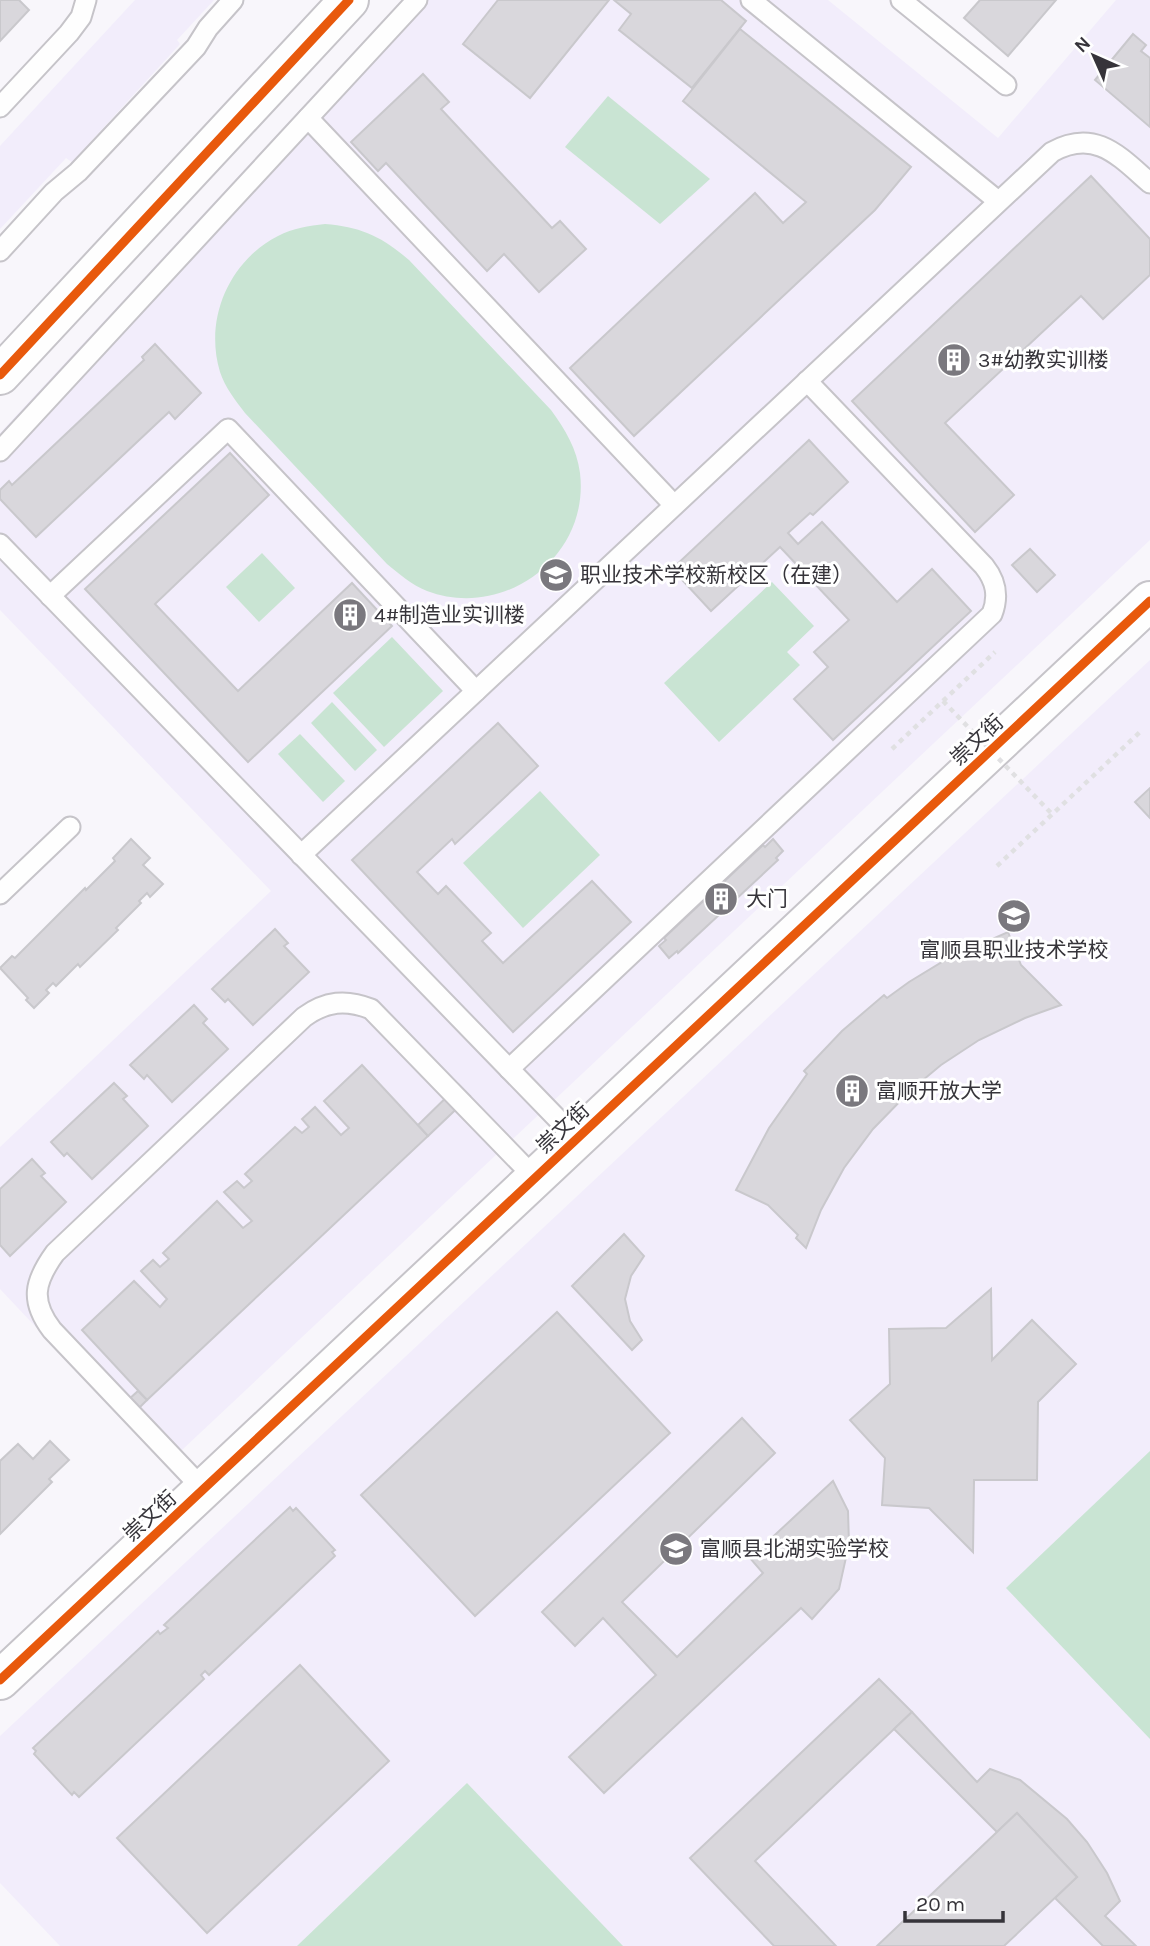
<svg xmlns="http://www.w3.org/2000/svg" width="1150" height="1946" font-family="Karla,'Noto Sans SC',sans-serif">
	<rect width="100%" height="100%" fill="#f8f6fb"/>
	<!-- built -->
	<g fill="#f2edfb">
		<polygon points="135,0 214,0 177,40 180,44 72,162 66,158 0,229 0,146"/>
		<polygon points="402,0 828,0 998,138 1116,0 1150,0 1150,540 166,1465 0,1289 0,1147 271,891 0,610 0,433"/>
		<polygon points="1150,660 1150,1946 60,1946 0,1883 0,1736"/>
	</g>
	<!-- green -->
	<g fill="#c9e4d3">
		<polygon points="608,96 710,179 660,224 565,147"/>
		<path d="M 325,224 C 361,227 381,236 409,260 L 551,410 C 565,429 577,449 580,473 C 590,557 504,620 427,591 C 412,585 399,574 387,564 L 245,413 C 235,400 225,387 220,372 C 204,319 229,261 278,236 C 293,228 309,226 325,224 Z"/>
		<polygon points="262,553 295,588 259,622 226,587"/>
		<polygon points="772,582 814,626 787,652 800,665 719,742 664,683"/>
		<polygon points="392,637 443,691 384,747 333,693"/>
		<polygon points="332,702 377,750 355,771 311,723"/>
		<polygon points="300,734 345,781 323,802 278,754"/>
		<polygon points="540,791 600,855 523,928 463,863"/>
		<polygon points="1150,1451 1150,1739 1006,1588"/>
		<polygon points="467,1783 623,1946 297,1946"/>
	</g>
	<!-- building -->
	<g fill="#d9d7dc" stroke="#c9c8cc" stroke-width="2">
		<polygon points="0,0 19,0 29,10 0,41"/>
		<polygon points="498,0 609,0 530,98 463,44"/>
		<polygon points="614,0 721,0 746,21 692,88 619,30 631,14"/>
		<polygon points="980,0 1056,0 1008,56 964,18"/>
		<polygon points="740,29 911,167 875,210 634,436 570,368 755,193 783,223 806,202 683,101"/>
		<polygon points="1133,34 1146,45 1141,51 1150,58 1150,127 1095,80"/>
		<polygon points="423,74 449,102 441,109 552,228 560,221 586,249 539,292 504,254 487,271 386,163 378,171 351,142"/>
		<polygon points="1091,176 1150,239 1150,275 1103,319 1081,296 945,423 1014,495 975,532 852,401"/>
		<polygon points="155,344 201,393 175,419 169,412 36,537 0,499 0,490 9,481 12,485 144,360 142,357"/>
		<polygon points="809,440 848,482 813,515 810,513 788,533 798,544 822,522 897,602 932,569 971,611 833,740 794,699 828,667 814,652 849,620 780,547 711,611 672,569"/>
		<polygon points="230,453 269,495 155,604 238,691 352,583 392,626 248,762 85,589"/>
		<polygon points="1030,549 1055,575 1037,592 1012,565"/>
		<polygon points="498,723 538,766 455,844 452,839 417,872 438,894 446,886 491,933 482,941 503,963 592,881 631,922 513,1032 352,860"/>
		<polygon points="1150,788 1150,818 1135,802"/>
		<polygon points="131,839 150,858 143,865 163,884 150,897 147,893 139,901 141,903 116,928 118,930 80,967 78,964 56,986 53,983 46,990 49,993 34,1008 26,1000 28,998 0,968 12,956 15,958 85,888 86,890 115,861 113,858"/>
		<polygon points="773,839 783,851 776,858 778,860 678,953 677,951 669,958 659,946 666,940 664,938 763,845 765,847"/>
		<polygon points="275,929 288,943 284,946 309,972 253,1025 228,999 225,1002 212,989"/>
		<polygon points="1008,932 1021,965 1061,1005 1025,1018 979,1040 941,1065 911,1090 873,1129 844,1168 821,1210 806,1248 796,1238 798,1235 768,1205 736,1190 769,1128 807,1074 804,1071 842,1031 884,995 887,998 909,982 947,959"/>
		<polygon points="194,1005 207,1019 203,1023 228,1049 172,1102 147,1075 144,1079 130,1065"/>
		<polygon points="362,1065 428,1136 147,1400 82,1330 134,1281 160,1307 167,1299 141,1271 153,1260 160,1267 169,1259 163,1253 217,1201 243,1228 252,1221 224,1192 237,1181 244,1188 252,1181 245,1174 295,1127 302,1133 309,1127 302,1119 315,1107 341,1135 349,1128 324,1101"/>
		<polygon points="114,1083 127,1096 123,1099 148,1126 92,1179 67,1153 64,1156 51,1142"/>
		<polygon points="459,1085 470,1096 428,1136 418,1125"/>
		<polygon points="32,1159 45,1173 41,1176 66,1202 10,1256 0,1245 0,1189"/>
		<polygon points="624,1234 644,1256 631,1276 625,1299 630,1321 642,1340 632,1350 572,1286"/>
		<polygon points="991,1289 992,1360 1032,1320 1076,1364 1038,1402 1037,1480 974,1480 973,1552 929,1508 882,1505 885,1458 850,1420 890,1384 889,1329 946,1328"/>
		<polygon points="557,1312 670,1433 475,1616 361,1495"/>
		<polygon points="138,1391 147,1400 126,1421 116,1411"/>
		<polygon points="742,1418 775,1453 622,1602 677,1657 763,1573 750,1558 833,1481 848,1511 849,1544 839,1589 812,1619 801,1608 604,1793 569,1757 656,1675 603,1618 575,1646 542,1612"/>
		<polygon points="50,1441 69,1460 49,1479 52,1482 0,1534 0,1461 18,1444 33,1459"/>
		<polygon points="290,1507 293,1511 296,1508 335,1550 332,1552 335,1556 209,1675 205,1671 201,1675 204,1679 79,1797 74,1792 72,1795 34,1754 36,1751 33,1748 158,1631 160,1634 168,1628 164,1625"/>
		<polygon points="300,1665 389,1761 207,1933 117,1838"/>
		<polygon points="879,1679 912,1712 755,1861 836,1946 774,1946 690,1858"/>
		<polygon points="912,1712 977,1782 990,1769 1020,1780 1067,1819 1087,1842 1107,1873 1120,1901 1105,1916 1136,1946 1103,1946 1055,1898 1077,1877 1017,1813 997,1832 894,1729"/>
		<polygon points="1017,1813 1077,1877 1004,1946 877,1946"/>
	</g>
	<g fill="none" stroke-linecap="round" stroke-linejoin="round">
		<!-- lane casing -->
		<g stroke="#c6c4c9" stroke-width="23">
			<g id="lane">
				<polyline points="751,0 998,201"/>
				<polyline points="901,0 1006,85"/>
				<polyline points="0,107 69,33 81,17 86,0"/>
				<polyline points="308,118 674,505"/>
				<polyline points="0,251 54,192 78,172 196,47 208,28 233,0"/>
				<polyline points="0,451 417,0"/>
				<polyline points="0,544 577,1139"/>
				<polyline points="50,596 228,429 476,691"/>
				<path d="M 301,855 L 1052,152 C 1095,128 1119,156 1150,183"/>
				<polyline points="0,894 70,827"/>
				<path d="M 509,1069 L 992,614 C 999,596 996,581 984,566 L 807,381"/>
				<path d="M 203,1489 L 52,1330 C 30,1301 34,1282 55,1253 L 304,1017 C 326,1001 346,999 371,1009 L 535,1178"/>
			</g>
		</g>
		<!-- street casing -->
		<g stroke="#c6c4c9" stroke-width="42">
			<polyline id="street" points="0,375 349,0"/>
		</g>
		<!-- secondary casing -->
		<g stroke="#c6c4c9" stroke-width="42">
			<polyline id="secondary" points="0,1680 1150,601"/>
		</g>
		<!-- path -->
		<g stroke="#e0e0e2" stroke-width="4.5" stroke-dasharray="5 5" stroke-linecap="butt">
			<polyline points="892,749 995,652"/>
			<polyline points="997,866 1140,732"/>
		</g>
		<!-- lane -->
		<use href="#lane" stroke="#fefefe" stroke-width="19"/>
		<!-- street -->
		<use href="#street" stroke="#fefefe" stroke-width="38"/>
		<!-- secondary -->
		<use href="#secondary" stroke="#fefefe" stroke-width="38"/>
		<!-- path-bridge -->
		<polyline stroke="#e0e0e2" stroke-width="4.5" stroke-dasharray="5 5" stroke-linecap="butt" points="943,701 1052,814"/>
		<!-- cycleway casing -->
		<g stroke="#fff" stroke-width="13">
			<g id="cycleway">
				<polyline points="0,375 349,0"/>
				<polyline points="0,1680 1150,601"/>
			</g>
		</g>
		<!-- cycleway -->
		<use href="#cycleway" stroke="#e8590c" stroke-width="9"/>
	</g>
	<!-- icons -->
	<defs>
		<g id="building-disc" transform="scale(1.75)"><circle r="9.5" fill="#7a787e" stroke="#fff"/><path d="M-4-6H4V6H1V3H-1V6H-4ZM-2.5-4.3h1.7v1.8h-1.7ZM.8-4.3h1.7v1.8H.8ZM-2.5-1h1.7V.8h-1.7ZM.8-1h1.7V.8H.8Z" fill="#fff"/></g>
		<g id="school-disc" transform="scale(1.75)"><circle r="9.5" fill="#7a787e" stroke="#fff"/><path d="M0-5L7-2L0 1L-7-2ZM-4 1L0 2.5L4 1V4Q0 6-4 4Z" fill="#fff"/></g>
	</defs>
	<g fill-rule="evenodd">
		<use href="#building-disc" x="954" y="360"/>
		<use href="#school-disc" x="556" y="575"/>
		<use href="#building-disc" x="350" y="615"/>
		<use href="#building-disc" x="721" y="899"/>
		<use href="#school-disc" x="1014" y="916"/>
		<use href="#building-disc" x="852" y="1091"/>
		<use href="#school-disc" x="676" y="1549"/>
	</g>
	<g text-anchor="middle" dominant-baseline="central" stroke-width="6" stroke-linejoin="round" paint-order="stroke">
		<!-- poi labels -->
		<g font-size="21" fill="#36343a" stroke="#fff" text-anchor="start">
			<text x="978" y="360">3#幼教实训楼</text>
			<text x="580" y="575">职业技术学校新校区（在建）</text>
			<text x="374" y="615">4#制造业实训楼</text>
			<text x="746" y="899">大门</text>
			<text x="1014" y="950" text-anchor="middle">富顺县职业技术学校</text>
			<text x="876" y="1091">富顺开放大学</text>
			<text x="700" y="1549">富顺县北湖实验学校</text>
		</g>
		<!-- street labels -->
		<g font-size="21" fill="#36343a" stroke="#fff">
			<text transform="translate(977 740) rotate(-43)">崇文街</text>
			<text transform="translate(563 1128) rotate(-43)">崇文街</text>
			<text transform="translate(150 1516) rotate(-43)">崇文街</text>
		</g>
	</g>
	<!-- north arrow -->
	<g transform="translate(1094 56) rotate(315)" stroke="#ffffff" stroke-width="5" paint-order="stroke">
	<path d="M0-5L12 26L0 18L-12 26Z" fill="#36343a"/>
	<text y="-10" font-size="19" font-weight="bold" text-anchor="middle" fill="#36343a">N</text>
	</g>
	<!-- scale -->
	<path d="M905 1911v10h98v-10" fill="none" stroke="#36343a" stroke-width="3.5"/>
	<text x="916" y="1911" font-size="21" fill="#36343a" stroke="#ffffff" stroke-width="5" paint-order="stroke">20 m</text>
</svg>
